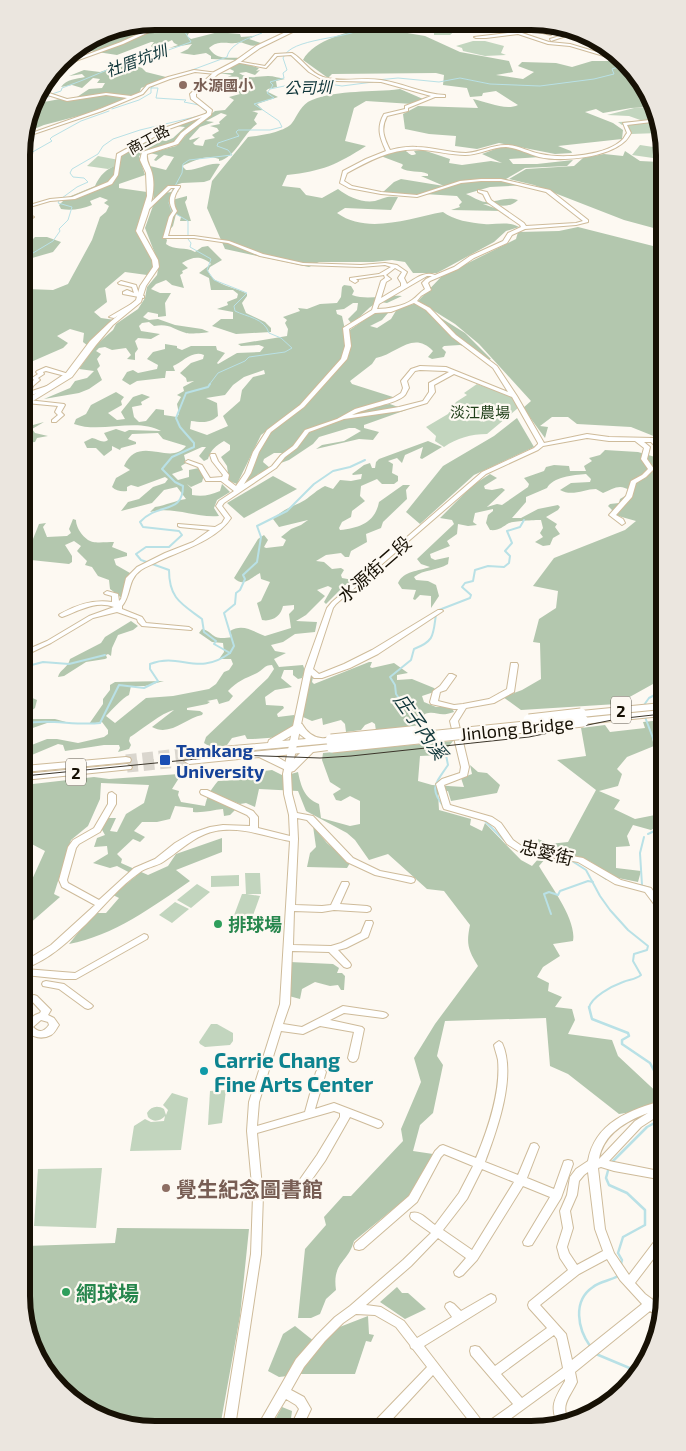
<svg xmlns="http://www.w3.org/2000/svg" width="686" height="1451" font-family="'Exo 2','Noto Sans TC',sans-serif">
	<rect width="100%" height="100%" fill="#fdf9f2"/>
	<!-- green -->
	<g fill="#c2d5be">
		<polygon points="424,26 457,29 450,35 434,35 434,32 419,31"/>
		<polygon points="473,41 485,41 504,46 501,53 506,55 485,56 463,51 462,48 456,46"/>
		<polygon points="634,108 653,108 660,120 660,127 657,128 659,133 631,134 624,125 629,123 622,125 618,122 643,121 629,116 607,115"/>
		<polygon points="640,145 660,148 660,159 632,155"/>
		<polygon points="98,156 119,160 117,165 108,169 87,166"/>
		<path d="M 477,384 L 511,396 L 518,408 L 487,434 C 471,434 457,438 444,447 L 435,441 L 436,436 L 426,427 L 448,414 L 456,402 L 467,395 L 464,393 Z"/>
		<polygon points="245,873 260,873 261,894 247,894 260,896 251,921 233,918 242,894 246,894"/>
		<polygon points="239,875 239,886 211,887 211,876"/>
		<polygon points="197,884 210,892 191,908 177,900"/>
		<polygon points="175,902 189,909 172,923 159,915"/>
		<polygon points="211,1024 217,1024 233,1033 233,1041 230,1045 205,1047 200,1044 199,1042"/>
		<polygon points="226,1090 222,1123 208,1125 210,1091"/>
		<path d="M 172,1093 L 188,1098 L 181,1150 L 130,1151 L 134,1126 L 145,1119 L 151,1122 L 164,1121 L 165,1116 C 160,1121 154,1123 148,1117 L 147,1113 C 151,1106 158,1105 164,1109 L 166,1115 L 168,1110 L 163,1105 Z"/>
		<polygon points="102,1168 96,1228 34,1226 38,1169"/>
	</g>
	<!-- forest -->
	<g fill="#b3c7ae" fill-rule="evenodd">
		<path d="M 176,21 L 212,22 L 213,22 L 202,22 L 197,27 L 200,29 L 191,30 L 187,36 L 191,39 L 242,26 L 260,24 L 262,22 L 273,22 L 277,25 L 276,28 C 261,34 262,27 252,28 C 244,29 236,32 228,33 L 240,34 L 241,37 L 255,36 L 249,39 L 261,43 C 253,48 250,45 243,43 C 241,42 237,43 235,43 C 224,44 219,40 209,48 C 216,60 227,57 239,58 L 236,60 L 211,59 L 211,56 L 206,53 L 194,55 L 180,53 L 188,49 L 192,44 L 169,48 L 178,45 L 174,43 L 172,40 L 164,44 L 166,47 L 153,48 L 151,46 L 154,42 L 151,42 L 117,55 L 78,49 L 77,50 L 87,55 L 70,62 L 62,60 L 67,55 L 86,43 L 99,45 L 117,39 L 130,32 L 163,29 Z"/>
		<polygon points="427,23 500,23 498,25 524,30 518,32 466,24 454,26"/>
		<path d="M 372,27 L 425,36 L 460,52 L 509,61 L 513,72 L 496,75 L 523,79 L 534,72 L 518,66 L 522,62 L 556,63 L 572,67 L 592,61 L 613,61 L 626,65 L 652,107 L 631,108 L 603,113 L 596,109 L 585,112 L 613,123 L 623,130 L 622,139 L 558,146 L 571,151 L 572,153 L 555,154 L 499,143 L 477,149 L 455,146 L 456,136 L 429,134 L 405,129 L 403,114 L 418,106 L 478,108 L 473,99 C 487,102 506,111 518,105 L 496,91 L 483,93 L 482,96 L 470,97 L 467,88 L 443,85 L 444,75 L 436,73 L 332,74 L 328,78 L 303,60 C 313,40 352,30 372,27 Z"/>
		<path d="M 131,61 L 133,61 L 130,64 L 142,68 L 146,72 L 166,77 L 165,79 L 141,88 L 139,94 L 82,115 L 44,125 L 24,133 L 33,104 L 60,99 L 71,101 L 89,89 L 102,88 L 105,83 L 97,83 L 100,79 L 93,78 L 82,88 L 72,85 L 61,87 C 67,79 76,79 85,77 L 82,74 L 69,76 L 84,70 L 100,72 Z"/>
		<path d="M 242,63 L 259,68 L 256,71 L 260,70 L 255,75 L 246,72 L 239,73 C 249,80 257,76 268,76 C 274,76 279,78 285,79 L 276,81 L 277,87 L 268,89 L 266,91 L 278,97 L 257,104 L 263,110 L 252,111 L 258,113 L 254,120 L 257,124 C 244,132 236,157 219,161 L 219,159 C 206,154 194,161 182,166 L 186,170 C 197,171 208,162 220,164 L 210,180 L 204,182 L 182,183 L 173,186 L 164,193 L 179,191 L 170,197 L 172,200 L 187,196 L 187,199 L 185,202 L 191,221 L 180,221 L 181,217 L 176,214 L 173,226 L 164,236 L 167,240 L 166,244 C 174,251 186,246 195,252 L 202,247 L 208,246 L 222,260 L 210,267 L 208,271 C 214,286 234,286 247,294 L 247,296 L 242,303 L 246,313 L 265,322 L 271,328 L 271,332 L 236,334 L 212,326 L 221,319 L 233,319 L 233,312 L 217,309 L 228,305 L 227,302 L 237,298 L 238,294 L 233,290 L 211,290 L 209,278 L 199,273 L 211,264 C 200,255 193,257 182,263 L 188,268 L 182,271 L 183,273 L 180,275 L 184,288 L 172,285 L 166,280 L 156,284 L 151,289 L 160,293 L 171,293 L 165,303 L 166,316 L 158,317 L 158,314 L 148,312 L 143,317 L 149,320 L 158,319 L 175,325 L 202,329 L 209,332 C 206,333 188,334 186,333 C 173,329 169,323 154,326 L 149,322 L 142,323 L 139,326 L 141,331 L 160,334 L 151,339 L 138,338 L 135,341 L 138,349 L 135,353 L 135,360 L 127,359 L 131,355 L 126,348 L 112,350 L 105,347 L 99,348 L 96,351 L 101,354 L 97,359 L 100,366 L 97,369 L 102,380 L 89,389 L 79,393 L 44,399 L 70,388 L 75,381 L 87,378 L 94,371 L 79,369 L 96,345 L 113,330 L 116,324 L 138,309 L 145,298 L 147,287 L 157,275 L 159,264 L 145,228 L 154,203 L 150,166 L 166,170 L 174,157 L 164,155 L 156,161 L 154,160 L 158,155 L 150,153 L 176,146 L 193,128 L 215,111 L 225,110 L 234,100 L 229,97 L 240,94 L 237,91 L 245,90 L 247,84 L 243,82 L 237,87 L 229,82 L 235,78 L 227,79 L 224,83 L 219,81 L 232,75 L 219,73 L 233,73 L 234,71 L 230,69 C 231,65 237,63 242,63 ZM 221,113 L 227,115 L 219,122 L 220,124 L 210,126 L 217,128 L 219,131 L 212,135 L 215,138 L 205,140 L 203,146 L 195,145 L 193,143 L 200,137 L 190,140 L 189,139 L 200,127 L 214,122 L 206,121 Z"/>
		<path d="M 400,89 L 423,99 L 412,104 L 366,101 L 354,108 L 345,141 L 366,146 C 336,165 323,171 287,175 L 282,186 L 300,188 L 306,195 L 322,198 L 338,189 C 348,197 362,203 375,201 C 386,198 384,196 398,197 L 391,210 L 345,208 L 337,213 C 368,235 409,218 443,212 C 453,220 471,223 484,224 C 496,225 509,221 519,227 L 506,231 L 494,242 L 437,273 L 413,273 L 405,262 L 392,260 L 373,262 L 319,262 L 309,267 L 225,249 L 207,208 L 212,181 L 248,137 C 259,136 285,132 292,123 C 298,115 301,104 312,100 C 340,89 371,93 400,89 Z"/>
		<path d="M 208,114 L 187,128 L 174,144 L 146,151 L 139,156 L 145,175 L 119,184 L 119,188 L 147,192 L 143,220 L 138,231 L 151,256 L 154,266 L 147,275 L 125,272 L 105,289 L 107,302 L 94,312 L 101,318 L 115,320 L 88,346 L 83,342 L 84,333 L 70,329 L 57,336 L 68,343 L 63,348 L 24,365 L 26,376 L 23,377 L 23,280 L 28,289 L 53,290 L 68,284 L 92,240 L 100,217 L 106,212 L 109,206 L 104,203 L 108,200 L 100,197 L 90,201 L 92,205 C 82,209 71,211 61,209 L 59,205 L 66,198 L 95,186 C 100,175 106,169 117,165 L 121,154 L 149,138 L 166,141 L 173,138 L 185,127 L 175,126 Z"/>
		<path d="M 510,147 L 541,157 L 509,159 L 513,164 L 537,164 L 573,160 L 567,166 L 525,168 L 506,179 L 527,185 L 490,187 L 466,194 C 472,196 478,201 485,202 C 497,202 507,196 518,200 C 508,210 495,204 483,204 L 503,211 L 451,210 L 460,207 L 459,205 L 462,202 L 457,196 L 424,194 L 414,196 L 382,193 L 394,182 L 401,179 L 444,186 L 421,176 L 428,176 L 428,174 C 420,170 408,173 401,168 L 403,165 L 402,164 L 378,155 L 404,150 C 410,153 410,157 416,154 L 414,151 L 423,150 L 450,159 L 449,163 L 462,165 L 491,161 L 502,163 L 482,154 L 498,148 Z"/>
		<polygon points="625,151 640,161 660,162 661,230 624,220 534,185 509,179 526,169 574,166 583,158 604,154 623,156"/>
		<polygon points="578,227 657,247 661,244 661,439 631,427 577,424 568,417 552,417 540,426 548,427 545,438 523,408 531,401 479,344 455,324 418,301 442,276 516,239 518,232 559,231"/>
		<polygon points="35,237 47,237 61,242 53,252 32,258 23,274 23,249"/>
		<path d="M 344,285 L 351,286 L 354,291 L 352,295 C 369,301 385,294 402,296 L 387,303 L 374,301 L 375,304 C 367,308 362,317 351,323 L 348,319 L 357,310 L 358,303 L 353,303 L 344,309 L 336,310 L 337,314 L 342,316 L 345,330 L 344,358 L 304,406 L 347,358 L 347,332 L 374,313 L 388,313 L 382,320 L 370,326 L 377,328 L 391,319 L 397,309 L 417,303 L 465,333 L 491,359 L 487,360 L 466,347 L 460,345 L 444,346 L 442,348 L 446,352 L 444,357 L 432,359 L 428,357 L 433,351 C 413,330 397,354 376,358 L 372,364 L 350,381 L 352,384 L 393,397 C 388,403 377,399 372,406 L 390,404 L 406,410 L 364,425 L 364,428 L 379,432 L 373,440 L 359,439 L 316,449 L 322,445 L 344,441 L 361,431 L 355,428 L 349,428 L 319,437 L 313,444 L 289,460 L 278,464 L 282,453 L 274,453 L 264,459 L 263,462 L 270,468 L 266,472 L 258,474 L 250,484 L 241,485 L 262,438 L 303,407 L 292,411 L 261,435 L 237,484 L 229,481 L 227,466 L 221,457 L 230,450 L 230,445 L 224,441 C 216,446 211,449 208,459 L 204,461 L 199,456 L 206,447 L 202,447 L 184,455 L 186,463 L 181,466 L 183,470 L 172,474 L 178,480 L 189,477 L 189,470 L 199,468 L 204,475 L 202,482 L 191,487 L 187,484 L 192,489 L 192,495 C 203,497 210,495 220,491 L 222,484 L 230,492 L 217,500 L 214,508 L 219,516 C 194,518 174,506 150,512 L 155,507 C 167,505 174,501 186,499 L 177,487 L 164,490 L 152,503 L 121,511 L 128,502 L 139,499 L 153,487 L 165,483 L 168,479 L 165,477 L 138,487 L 131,485 L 127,487 L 127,491 C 122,492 116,491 112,487 L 116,478 L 130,470 L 124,466 C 139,433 170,467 186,446 L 163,439 L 158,433 L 132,434 L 128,439 L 136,442 L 136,444 L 121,448 L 120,450 L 112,446 L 112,450 L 104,456 L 96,448 L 87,448 L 84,442 L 92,438 C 98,439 102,444 108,440 L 104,433 L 116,429 L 125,432 L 129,430 L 161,431 C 136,417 101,434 74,424 L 76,419 L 86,414 L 91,405 L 116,392 L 124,397 L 121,401 L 122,405 L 108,413 L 117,420 L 125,419 L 121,412 L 133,397 L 142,394 L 150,397 L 141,402 L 142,405 L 132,407 L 134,417 L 139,422 L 146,421 L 156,409 L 164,410 L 164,415 L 177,417 L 179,414 L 177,404 L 181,397 L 177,395 L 184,391 L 183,387 L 194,381 L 187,382 L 186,378 L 180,373 L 191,363 L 203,359 L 204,355 C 192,350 183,362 173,366 L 175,371 L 166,371 L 165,378 L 163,378 L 137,381 L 130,385 L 122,380 L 127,372 L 133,370 L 138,373 L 157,369 L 158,365 L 147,359 L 153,352 L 165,349 L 165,344 L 177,346 L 177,348 L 182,350 L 191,346 L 216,346 L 217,350 L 225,353 L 217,363 L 218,364 L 237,353 L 260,352 L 264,347 L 259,345 L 241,346 L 238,344 L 287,336 L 288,329 L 285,323 L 287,320 L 283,317 L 300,311 L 298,308 L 307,309 L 320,304 L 337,303 L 341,297 L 342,287 ZM 264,370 L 265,374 L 253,377 L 242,390 L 240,401 L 223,416 L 228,426 L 207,435 L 190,429 L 191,421 C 201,422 209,424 218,416 L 217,403 L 206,398 L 225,395 L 233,385 L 244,377 Z"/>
		<polygon points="517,418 534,447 474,475 420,524 406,512 443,466 494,436"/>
		<polygon points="44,422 32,429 35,433 48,436 37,438 35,442 23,443 23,425 33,425"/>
		<path d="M 428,441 L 442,447 L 422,459 L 420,458 L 423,447 L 405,455 L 402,463 L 397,458 L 388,461 L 393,464 L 392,473 L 398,476 L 398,481 L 394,484 L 382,484 L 377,479 L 361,486 L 360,496 L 365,501 L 352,511 L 351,517 L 342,522 L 339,528 L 340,530 C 359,528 375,523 379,502 L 403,485 L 410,485 L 406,490 L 407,499 L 383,522 L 381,528 L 366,534 L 367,542 L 351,551 L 349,557 L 345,557 L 341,553 L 326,555 L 316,561 L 324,562 L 332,569 L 341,568 L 344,570 L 341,575 L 342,578 L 353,580 L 344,586 L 326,604 L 324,602 L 332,588 L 328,586 L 317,590 L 325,596 L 306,615 L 296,621 L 317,622 L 315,632 L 295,634 L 283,642 L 271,645 L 275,651 L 286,653 L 274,659 L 279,667 L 303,665 L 305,671 L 302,678 L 298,679 L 293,675 L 293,670 L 284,670 L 281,678 L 292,687 L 275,690 L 265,697 L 266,705 L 283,706 L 284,708 L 277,714 L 278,717 L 294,715 L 297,722 L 281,737 L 253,739 L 247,739 L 245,735 L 232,738 L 227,745 C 219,747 211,748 204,743 L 206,737 L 268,678 L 274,669 L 272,665 C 264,665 263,670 257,673 C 246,678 237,681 228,691 L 233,696 L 229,701 L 219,704 L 217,699 L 207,701 L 210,702 L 207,704 L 187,708 L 187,710 L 200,711 L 203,713 L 202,715 C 186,718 170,737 152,727 L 174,710 C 161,713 143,729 130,737 L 129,741 L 131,745 L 129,749 L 118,752 L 120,748 L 119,745 L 104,745 L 65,751 L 63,745 L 58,744 L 27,757 L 24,764 L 24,748 L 47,739 L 57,739 L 78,743 L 104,737 L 108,734 L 108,730 L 102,722 L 89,724 L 103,704 L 103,699 L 110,690 L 110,685 L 115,682 L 164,681 L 145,686 L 131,686 L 129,695 C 122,698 112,710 106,716 L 115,723 L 146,698 L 173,696 L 209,689 L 216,684 L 224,672 L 229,670 L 233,664 L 231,659 L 219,659 L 224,652 L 223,643 L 212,642 L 199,633 L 202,629 C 215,632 210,641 232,637 L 230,631 C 243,623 254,632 265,636 L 291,628 L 289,614 L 294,609 L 294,605 L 283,606 C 281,616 272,622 262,620 L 257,603 L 261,601 L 270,582 L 261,579 L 260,573 C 250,578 244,588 234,578 L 258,539 L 264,535 L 268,540 L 264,547 L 266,548 L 283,546 L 286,540 L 281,537 L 291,529 L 301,525 L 308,520 L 279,527 L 273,519 C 284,508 293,507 305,500 C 312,495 317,490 325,486 L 333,489 L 340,480 L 351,481 L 361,479 L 362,474 L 353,475 L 352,474 L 364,465 L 370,463 L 372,468 L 375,468 L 376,462 L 379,459 Z"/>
		<path d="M 605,450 L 638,452 L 655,457 L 661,457 L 662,679 L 617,704 L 521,710 L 503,697 L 522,690 L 541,679 L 540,643 L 533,642 L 539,619 L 556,608 L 558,591 L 533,586 L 554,558 L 625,530 L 636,521 L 611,514 L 612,510 L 608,506 L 610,504 L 619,503 L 620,499 L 630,493 L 630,491 C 620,483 613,489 603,493 L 596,489 C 584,489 572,497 560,490 L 571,483 L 590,482 L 591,479 L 586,474 C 573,475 553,477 547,488 L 526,497 L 526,502 L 512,518 L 521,518 L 538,509 L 558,505 L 560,507 L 558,510 L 546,517 L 557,524 L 555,527 L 560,534 L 553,538 L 550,545 L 543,546 L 535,542 L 543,537 L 540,533 L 543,528 L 541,520 C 534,520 514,521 509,523 C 502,527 499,531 490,530 L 486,523 L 488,515 L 493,511 L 493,509 L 475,513 L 473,522 L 477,525 L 468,526 L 458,524 L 457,534 L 447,541 L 450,546 L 430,554 L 431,558 L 435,560 L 449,557 L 448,564 C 437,571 424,569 414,577 L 416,580 L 428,581 L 436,585 L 439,596 L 431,608 L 431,596 L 420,595 L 415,600 L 413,599 L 416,590 L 402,589 L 398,583 C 403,571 419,571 430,567 L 421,564 L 417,559 L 454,524 L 452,520 L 440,518 L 473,485 L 490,474 L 497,478 L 484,486 L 485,489 L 492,490 L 502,488 L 505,490 L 487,507 L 497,504 L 502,505 L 528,487 L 529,484 L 524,478 L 544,471 L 546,467 L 554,465 L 569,466 L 570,471 L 586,471 L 584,466 L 592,461 L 589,458 L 600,455 Z"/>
		<polygon points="273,476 297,489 244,518 227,503"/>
		<path d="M 73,519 L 76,520 C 76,528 84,540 93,542 C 98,543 108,542 114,542 L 112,547 L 127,553 L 127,556 L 114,559 L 116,565 L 130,573 L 123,599 L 110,589 L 109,580 L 98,576 L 92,567 L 85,565 L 87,561 L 77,551 L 81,546 L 74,541 L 65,545 L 72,556 L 72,562 L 69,564 L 31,560 L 24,556 L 24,536 L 33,539 L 39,524 L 46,523 L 43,527 L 47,537 L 67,536 L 71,533 L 69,529 Z"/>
		<path d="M 131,621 L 138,626 L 133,630 L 118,635 L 112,648 L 111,656 L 108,654 L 106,655 L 107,658 L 105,659 L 86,662 L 64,676 L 58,677 C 60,669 68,668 70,659 L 101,643 L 105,637 Z"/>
		<path d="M 369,662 L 372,662 L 370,667 L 372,668 L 394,663 L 408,673 L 397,675 L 397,680 L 412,679 L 434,688 L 437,691 L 422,696 L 424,702 L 436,707 L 451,706 L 454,712 C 438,718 437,710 425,714 L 422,719 L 424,723 L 420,725 L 379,731 L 376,731 L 375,724 L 372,722 L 365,725 L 361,730 L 346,732 L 345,724 L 341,720 L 323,725 L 322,718 L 312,721 L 303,717 L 302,713 L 310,677 L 313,677 L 312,682 L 314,684 Z"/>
		<polygon points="30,697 37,700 35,708 27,714 31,719 55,719 66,722 47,723 24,731 24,700"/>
		<path d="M 662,720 L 662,732 L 652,738 L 654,746 L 627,757 L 617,769 L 622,774 L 618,786 L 599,791 L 620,800 L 614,809 L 635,819 L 660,814 L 663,823 L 651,830 L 633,825 L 627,836 L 630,846 L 616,847 L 616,868 L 641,871 L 638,882 L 613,877 L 591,862 L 572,855 L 552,851 L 539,866 C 550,885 577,920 573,941 L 553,944 L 560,956 L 543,967 L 537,977 L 549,983 L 548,991 L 562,997 L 555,1007 L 572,1009 L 575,1020 L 568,1034 L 612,1040 L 618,1056 L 664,1099 L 664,1107 L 619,1114 L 568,1074 L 550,1066 L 546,1018 L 445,1021 L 437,1056 L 443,1065 L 433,1113 L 420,1125 L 413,1151 L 433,1154 L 408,1197 L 354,1241 C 348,1263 332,1262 336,1290 L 326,1299 L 320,1314 L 311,1318 L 298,1318 L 305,1249 L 326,1225 L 324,1217 L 343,1196 L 351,1196 L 403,1141 L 401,1129 L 421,1082 L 414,1058 L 435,1024 L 478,966 C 468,950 466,944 470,925 L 444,891 L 427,889 L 388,854 L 369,860 L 355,840 L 347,833 L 306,811 L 298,791 L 259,789 L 255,807 L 246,803 L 240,804 L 232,801 L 229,806 L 235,810 L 230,815 L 224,816 L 223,809 C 213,810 203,813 193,812 L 193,808 L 175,806 L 170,819 L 157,822 L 142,822 L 134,831 L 145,837 L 140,842 L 133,839 L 117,854 L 122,859 L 121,863 L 148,875 L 168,866 L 176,854 L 222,838 L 222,852 L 176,870 L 190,881 C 154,906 113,936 69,944 L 94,913 L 106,913 L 119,898 L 113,895 L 136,876 L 117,866 L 110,868 L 93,863 L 108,854 L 107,846 L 94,847 L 97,838 L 105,835 L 101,828 L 107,818 L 116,818 L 110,831 L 117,832 L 126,814 L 144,803 L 149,785 L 101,783 L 100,799 L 88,826 L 71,840 L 54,894 L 60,897 L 28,925 L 25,913 L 25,883 L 30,884 L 45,851 L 24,840 L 24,798 L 30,791 L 24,792 L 24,785 L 94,777 L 109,779 L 179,774 L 201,775 L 201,779 L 179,778 L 172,789 L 179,791 L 178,795 L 181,802 L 205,806 C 207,796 211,789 218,781 L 238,780 L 237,770 L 248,773 L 272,770 L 284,776 L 298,772 C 301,786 304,798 319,804 L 321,818 L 350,826 L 360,824 L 360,801 L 350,796 L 341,801 L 336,800 L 333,794 L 341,789 L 330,782 L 322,760 L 323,753 L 453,741 L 442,755 L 420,756 L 418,781 L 432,785 L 464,787 L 461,778 L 472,774 L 470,765 L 478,772 L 487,773 L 500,785 L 497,793 L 451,801 L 448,791 L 438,793 L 439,810 L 471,819 L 470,825 L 482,831 L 485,823 L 521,860 L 532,866 L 546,850 L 540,849 L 538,839 L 549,844 L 568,842 L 596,790 L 557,760 L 586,756 L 581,728 L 605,725 L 610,732 L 645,728 L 643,722 Z"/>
		<polygon points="313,826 327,843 350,863 347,868 307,867 310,853 316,847"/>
		<polygon points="290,962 333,964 339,968 337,973 342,973 345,976 344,990 341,990 338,985 330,986 315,982 302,989 300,999 289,996"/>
		<polygon points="117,1228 249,1229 240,1316 220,1427 129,1427 67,1396 26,1331 26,1246 115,1243"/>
		<polygon points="397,1287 402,1293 408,1293 426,1309 405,1319 380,1302"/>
		<polygon points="368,1316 369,1334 374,1335 371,1342 366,1341 355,1374 297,1374 337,1328"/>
		<polygon points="295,1326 315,1342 288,1376 279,1377 268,1371 283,1334"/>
		<polygon points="282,1407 292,1411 290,1426 271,1427"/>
	</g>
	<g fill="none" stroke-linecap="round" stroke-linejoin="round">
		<!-- stream-far2 -->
		<g stroke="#b9e1e6" stroke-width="1">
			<path d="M 184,73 L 227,57 C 230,43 250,38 262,33 L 264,29 L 280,22"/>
			<polyline points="377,80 398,78 439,82 460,78 490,84 540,86 594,79 614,74 612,69 625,65"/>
			<path d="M 271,88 L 273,85 L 270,82 L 284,78 L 283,73 L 287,70 L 283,58 C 291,37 347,40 366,27"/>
			<path d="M 52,94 L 61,91 L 62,88 C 88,79 111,67 137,59 L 137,57 L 160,53 L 191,42 L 185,32 L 203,23"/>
			<polyline points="34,100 52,96"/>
			<polyline points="112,109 139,100 151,93 151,88 156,84"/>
			<polyline points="22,158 52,141 50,139 52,137 81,121 109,111"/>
			<polyline points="175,186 182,173 183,164 189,160 232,155 228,150 217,146 218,143 239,136 236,132 238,130 270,130 282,127 279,121 254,104 274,98 267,93 270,89 294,84 322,83 342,86 373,82"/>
			<polyline points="62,198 77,187 88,182 84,178 73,177 70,173 72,169 98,154 103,146 113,139 140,130 203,115 207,112 199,105 184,102 186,100 156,98 158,88 151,88"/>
			<polyline points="172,213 169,203 173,188"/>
			<polyline points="176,214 188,221 188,236"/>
			<path d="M 188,239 L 191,243 L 190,247 L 211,259 L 207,270 L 214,280 L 247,293 L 234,306 L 235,311 C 247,317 264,318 269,333 L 281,338 L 292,348 L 285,352 L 249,357 L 245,361 L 218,373 L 209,385"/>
			<polyline points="23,259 53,241 60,231 59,229 68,220 72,207 58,203 59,201"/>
		</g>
		<!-- stream-far1 -->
		<g stroke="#b9e1e6" stroke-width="2">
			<polyline points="439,610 470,598 471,595 462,587 465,583 473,581 475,570 488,566 504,567 509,563 510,556 505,551 512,543 507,531 520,527 524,520"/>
			<polyline points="230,653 234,646 224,613 235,604 236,593 240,590 245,579 243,575 257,562 261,537 257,526 287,511 314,484 333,471 350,467 365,460"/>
			<polyline points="24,667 43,662 69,664 105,655"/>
			<polyline points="644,705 649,698 662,691"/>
			<polyline points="645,717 656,746 662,753"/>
			<path d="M 24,724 C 49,718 74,726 100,723 L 119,685 L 144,688 L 158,681 L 150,669 L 150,664 C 181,652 197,677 230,653 L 214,644 L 216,641 L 204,632 L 202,619 C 182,604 169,599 169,570 L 141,560 L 136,554 L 146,547 L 169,547 L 182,535 L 179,531 L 143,527 L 140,522 C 158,502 183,515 183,486 L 175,482 L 162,469 L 172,457 L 194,447 L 194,443 L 180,427 L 176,418 L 186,393 L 208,387 L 210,384"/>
			<path d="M 424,733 L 396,694 L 395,685 L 390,677 L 411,660 L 414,649 C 435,641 433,635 436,614"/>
			<path d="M 433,742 L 446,755 L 448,765 C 435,784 428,789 446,809 L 463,814"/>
			<polyline points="484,820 504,840"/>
			<polyline points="648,834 663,827"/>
			<polyline points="511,846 532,857 543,855"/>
			<path d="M 572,861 L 586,870 L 600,896 L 610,910 L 628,930 L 648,946 L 647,950 L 634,954 L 633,961 L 641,975 C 635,980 630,979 623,982 C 612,986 591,997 589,1008"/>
			<polyline points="596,872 606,879"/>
			<polyline points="639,885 650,888 663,902"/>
			<polyline points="642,885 640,853 644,837"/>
			<polyline points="551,914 544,894 549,892 558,895 560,891 588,881 593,882"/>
		</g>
		<!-- stream -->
		<g stroke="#b9e1e6" stroke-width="2.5">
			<polyline points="589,1007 592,1019 628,1033 629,1036 622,1040 622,1044 650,1063 657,1076 664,1079"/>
			<polyline points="611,1163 647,1127 664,1118"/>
			<polyline points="609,1167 606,1178 609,1185 627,1193 645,1210 645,1225 623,1237 618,1253 622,1260 621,1264"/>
			<path d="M 590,1346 C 578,1329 572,1301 593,1287 C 600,1281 610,1281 618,1276"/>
			<polyline points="596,1354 639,1372"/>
		</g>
		<!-- major-tunnel -->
		<g stroke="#dad6ce" stroke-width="11" stroke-dasharray="11 5.5" stroke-linecap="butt">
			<polyline points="126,760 188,753"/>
			<polyline points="127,767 189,761"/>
		</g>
		<!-- minor casing -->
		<g stroke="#cebb9a" stroke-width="2">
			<g id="minor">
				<polygon points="167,21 173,21 123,44 56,68 59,65 121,42"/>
				<polygon points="341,22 370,24 377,23 370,26"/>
				<polygon points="397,23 401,23 411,29 408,30"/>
				<polygon points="554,24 558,25 550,27 572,34 551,41 550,39 566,34 545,28 538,30 551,33 551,35 534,31 522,33 549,42 570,44 600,53 610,50 613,52 604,54 622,60 624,62 570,46 548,44 518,34 486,38 476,38 474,37 517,32"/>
				<path d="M 292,53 C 303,59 310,73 323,77 C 341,83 362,77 381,80 C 403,83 422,94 445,95 L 445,97 L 435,97 L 408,108 L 408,111 L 387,116 C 380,129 384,138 390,150 C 399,148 407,146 417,147 C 433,147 449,153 466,153 C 481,152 493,144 508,145 C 520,146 530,152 541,154 C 562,159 607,156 623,139 C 624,138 625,135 627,133 L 623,123 L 659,119 L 660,121 L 627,125 L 631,133 C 629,136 627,140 624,142 C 606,158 562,162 539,157 C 528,154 518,148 506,147 C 492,147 479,155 465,155 C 451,155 437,151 423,150 C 395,147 371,160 347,173 L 344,181 L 352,186 L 381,192 L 417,195 L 460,181 L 481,179 L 501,179 L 550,190 L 588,220 L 588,222 L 576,225 L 525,229 L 512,235 L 507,243 L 474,258 L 458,269 L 430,281 L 428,283 L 431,290 L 421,296 L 417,301 L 430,308 L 456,335 L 497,366 L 517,396 L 544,443 L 587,434 L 609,437 L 653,438 L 655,439 L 661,446 L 661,451 L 659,450 L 651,442 L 644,442 L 650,447 L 647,459 L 654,469 L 646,477 L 636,483 L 632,497 L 616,515 L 623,519 L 625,523 L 622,525 L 609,515 L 626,496 L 631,481 L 642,475 L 648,469 L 641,459 L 644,448 L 635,441 L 609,441 L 587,438 L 543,446 L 538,450 L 486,474 L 336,604 L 333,608 L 313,669 L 319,674 L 344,664 L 372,650 L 438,610 L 442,610 L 443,611 L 378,654 L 350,668 L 322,678 L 314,678 L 311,675 L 291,774 L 292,794 L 297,813 L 313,816 L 353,858 L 380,871 L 411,877 L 414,878 L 415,880 L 414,882 L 411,883 L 375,875 L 347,862 L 307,820 L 297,818 L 298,839 L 295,905 L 322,906 L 331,905 L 341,884 L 342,882 L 348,882 L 349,884 L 340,904 L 367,906 L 370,907 L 371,909 L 370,911 L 367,912 L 334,910 L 322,912 L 294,911 L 293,945 L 331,946 L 341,943 L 361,933 L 366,921 L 372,921 L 373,923 L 368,937 L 346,948 L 338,950 L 350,963 L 351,965 L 350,967 L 347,968 L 344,967 L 329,952 L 292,951 L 290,1004 L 283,1024 L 302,1027 L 343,1006 L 383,1012 L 386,1013 L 388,1015 L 386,1017 L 383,1018 L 344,1013 L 330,1020 L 362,1027 L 364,1029 L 358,1058 L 356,1061 L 353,1062 L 350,1061 L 348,1058 L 354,1032 L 320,1026 L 303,1034 L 281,1031 L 259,1102 L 257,1126 L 305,1112 L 316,1072 L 318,1069 L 321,1068 L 324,1069 L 326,1072 L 315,1109 L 334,1103 L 381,1121 L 383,1124 L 381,1127 L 378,1128 L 350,1117 L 325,1161 L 303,1192 L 299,1193 L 263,1195 L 261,1254 L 235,1427 L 223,1427 L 251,1254 L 253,1196 L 247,1131 L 249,1102 L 280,1004 L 290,841 C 267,837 246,828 223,830 C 197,832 183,849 163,862 C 155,867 146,867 139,873 C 120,886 105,905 89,921 C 71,939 50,960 25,968 L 25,961 L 51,945 L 95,905 L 62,887 L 59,880 L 68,847 L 73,840 L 94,828 L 108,804 L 108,795 L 109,793 L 112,792 L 116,795 L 116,804 L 100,832 L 79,844 L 76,848 L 67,880 L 68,883 L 99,900 L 134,868 L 155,859 L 175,843 L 192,833 L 210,827 L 223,825 L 250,826 L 250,818 L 247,815 L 201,794 L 200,792 L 201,790 L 207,790 L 253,811 L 258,817 L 258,828 L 290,836 L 289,815 L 284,794 L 283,774 L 305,669 L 327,608 L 332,602 L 482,472 L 534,448 L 538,444 L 538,443 L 512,397 L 454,374 L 434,385 L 435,392 L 427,403 L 400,411 L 344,419 L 309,432 L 297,448 L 285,457 L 276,468 L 224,503 L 222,506 L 231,518 C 216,541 179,551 155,563 C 151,565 145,567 141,570 C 127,580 132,594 122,606 L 122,609 L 142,617 L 146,623 L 189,627 L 192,629 L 191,630 L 142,626 L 138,622 L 137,619 L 117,612 L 93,618 L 51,643 L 24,656 L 24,651 L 47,641 L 89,616 L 114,607 C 95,600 79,611 62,617 L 60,616 L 59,615 L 60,614 C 76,605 93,599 112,602 L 112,596 L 105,594 L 104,593 L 107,591 L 118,594 L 119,601 L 121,599 L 126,578 L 137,567 L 165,553 L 193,542 L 210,530 L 180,527 L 178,526 L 178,524 L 215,527 L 222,523 L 225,518 L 216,506 L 219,501 L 234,491 L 221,481 L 206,481 L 198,467 L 185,462 L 188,460 L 202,465 L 210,478 L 222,477 L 223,475 L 212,461 L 210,455 L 211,454 L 215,454 L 218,461 L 229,475 L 228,480 L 236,486 L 245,473 L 253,452 L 267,430 L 300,405 L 341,359 L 345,346 L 343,328 L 372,310 L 381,281 L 385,278 L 384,275 L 358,279 L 356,279 L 358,281 L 355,283 L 350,280 L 350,278 L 379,274 L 391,267 L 385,265 L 361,267 L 303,265 L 260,256 L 228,243 L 194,238 L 163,238 L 169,217 L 173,211 C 168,202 169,196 175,188 L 171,188 L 149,209 L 145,208 L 168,186 L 180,186 L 180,187 C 174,195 172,202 177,211 L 173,217 L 168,236 L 194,236 L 229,241 L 263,254 L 303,263 L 361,265 L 385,263 L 397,265 L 407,272 L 404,278 L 407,284 C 416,278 425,271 435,275 L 454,267 L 470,256 L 503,241 L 508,233 L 521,227 L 520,225 L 487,202 L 483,194 L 478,192 L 478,190 L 487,192 L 491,200 L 524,223 L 526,226 L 576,223 L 583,221 L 546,192 L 501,181 L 481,181 L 461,183 L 417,197 L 381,194 L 349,188 L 340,183 L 343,171 L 366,159 L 386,151 C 380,138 376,128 384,114 L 405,109 L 405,106 L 431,96 L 381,82 L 337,81 L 321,79 L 309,72 L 291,55 L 277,56 L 266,68 L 235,62 L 237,61 L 265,66 L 275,54 ZM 395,268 L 402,272 L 398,278 L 401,283 L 401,286 L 381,298 L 386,282 L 391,279 L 386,275 ZM 427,276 L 432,276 L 426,279 L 422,283 L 425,289 C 419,293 418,296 412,300 C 404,306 387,309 377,309 L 379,304 ZM 414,303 L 426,310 L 452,337 L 493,368 L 508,392 L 446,367 L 420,366 L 411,369 L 401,381 L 403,388 L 401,393 L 393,398 L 355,409 L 337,419 L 305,430 L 293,446 L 281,455 L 272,466 L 244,484 L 251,473 L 259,452 L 271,432 L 304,407 L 347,359 L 351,346 L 349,329 L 375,313 L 391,312 ZM 420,370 L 445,371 L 449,372 L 429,383 L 429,392 L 423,401 L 399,407 L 352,415 C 365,408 397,404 405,395 C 406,394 408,389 409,388 L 407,381 L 415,371 ZM 334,1111 L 340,1113 L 340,1117 L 317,1155 L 296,1185 L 262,1187 L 257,1133 Z"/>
				<polygon points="194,70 218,73 216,74 195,72 170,79 149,87 143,94 102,111 22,138 23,136 100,109 127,98 106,95 67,101 38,92 40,90 67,99 106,93 131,96 141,92 147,85 168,77"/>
				<polygon points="208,113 211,114 166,130 121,156 118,175 112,184 75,199 50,201 23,209 23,207 50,199 72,197 108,182 114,175 117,154 164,128"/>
				<polygon points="23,210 34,217 23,223 23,220 29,217 23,213"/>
				<polygon points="121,281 136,285 139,294 144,296 144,298 123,294 123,292 127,290 134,293 132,287 119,284 118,283"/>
				<polygon points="133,303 138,304 114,318 109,317"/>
				<polygon points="46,367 72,375 69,377 46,371 43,372 44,374 38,378 40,380 33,386 32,389 28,389 27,385 34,380 32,378 38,374 36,372 37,371"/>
				<polygon points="50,385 52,386 52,388 23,398 23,394"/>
				<polygon points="28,400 64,404 65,405 61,412 64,415 56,422 52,422 52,420 58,415 55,412 58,406 26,403 25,402"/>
				<polygon points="511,663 517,663 518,665 514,692 494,703 466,708 458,721 469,767 467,776 444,785 450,805 492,817 501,823 513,840 523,847 583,858 621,880 651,888 663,904 663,913 660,912 645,892 615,884 578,862 518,851 507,844 495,827 486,821 444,809 443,807 436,784 442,779 460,773 461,767 450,721 458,709 454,709 431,704 430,702 433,691 440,686 449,674 452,674 456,676 446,690 440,692 438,701 454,705 463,704 489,699 507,689"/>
				<polygon points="144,934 147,935 148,937 147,939 76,979 64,979 25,975 25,969 75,973"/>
				<polygon points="46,981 64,984 91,1004 93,1006 91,1008 88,1009 85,1008 59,989 43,986 42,984 43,982"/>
				<path d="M 34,995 L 37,996 L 51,1010 L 48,1015 L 54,1018 L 59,1025 C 56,1029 55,1033 51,1035 C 40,1041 25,1036 25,1023 L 35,1015 L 40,1013 L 41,1011 L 29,998 L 31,996 ZM 41,1020 L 48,1022 L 49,1025 C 44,1032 39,1033 33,1027 Z"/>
				<path d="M 499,1041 L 502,1043 C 517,1075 497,1130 485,1162 L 518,1175 L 531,1144 L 534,1143 L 537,1144 L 539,1147 L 527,1178 L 554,1189 L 564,1161 L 568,1160 L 572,1161 L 573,1164 L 561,1198 L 532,1245 L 528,1246 L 524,1245 L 523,1242 L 550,1197 L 523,1186 L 477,1260 L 463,1275 L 459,1277 L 455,1275 L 454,1272 L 466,1258 L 438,1238 L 411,1266 L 366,1305 L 381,1307 L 404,1321 L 417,1338 L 452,1317 L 445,1307 L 446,1304 L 450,1302 L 454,1304 L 461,1311 L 487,1296 L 491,1294 L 495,1296 L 496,1299 L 495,1302 L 424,1346 L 485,1425 L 473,1426 L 433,1375 L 386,1426 L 372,1426 L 374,1422 L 427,1367 L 413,1349 L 411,1348 L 410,1345 L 396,1327 L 375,1315 L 356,1314 L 343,1323 L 325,1341 L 304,1367 L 291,1390 L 304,1397 L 311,1409 L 303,1426 L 291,1426 L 299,1409 L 296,1405 L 286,1399 L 269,1427 L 257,1427 L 296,1359 L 317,1335 L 335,1317 L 350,1306 L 403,1260 L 431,1233 L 411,1219 L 410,1216 L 411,1213 C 420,1210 428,1220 435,1225 L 459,1193 L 473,1166 L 444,1154 L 441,1157 L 417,1202 L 363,1249 L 359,1250 L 355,1249 L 354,1246 L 355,1243 L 409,1196 L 435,1151 L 440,1146 L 443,1145 L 476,1158 C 488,1129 501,1092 498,1060 C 497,1055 495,1050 494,1045 L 496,1043 ZM 482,1169 L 514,1182 L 472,1250 L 443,1230 L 467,1199 Z"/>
				<path d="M 664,1100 L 664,1112 L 641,1127 L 609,1161 L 664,1172 L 664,1180 L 614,1171 L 601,1167 L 598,1168 L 605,1229 L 614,1253 L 629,1275 L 660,1234 L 664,1233 L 664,1245 L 635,1283 L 645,1294 L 664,1308 L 661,1318 L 650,1311 L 575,1372 L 577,1382 C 569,1399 560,1404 569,1423 L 566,1425 L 558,1425 C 549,1406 555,1398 565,1381 L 565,1379 L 502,1425 L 488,1425 L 489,1421 L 513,1404 L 471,1355 L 470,1351 L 471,1347 L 475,1346 L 479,1347 L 495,1366 L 547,1328 L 529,1308 L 528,1305 L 529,1302 L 568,1270 L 560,1258 L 557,1247 L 563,1228 L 560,1211 L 567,1195 L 570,1177 L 576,1169 L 588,1161 C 595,1122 630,1110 664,1100 ZM 648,1113 L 635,1121 L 599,1159 C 603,1134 626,1121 648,1113 ZM 588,1172 L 595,1229 L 603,1251 L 577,1265 L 569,1253 L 567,1247 L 573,1228 L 570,1211 L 577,1195 L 579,1181 L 584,1175 ZM 607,1259 L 620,1280 L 642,1304 L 572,1360 L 566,1334 L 540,1305 L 579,1274 ZM 554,1335 L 557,1339 L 563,1368 L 522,1398 L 501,1374 Z"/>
			</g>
		</g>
		<!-- major casing -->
		<g stroke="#cebb9a" stroke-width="2">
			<g id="major">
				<path d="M 307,22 L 313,22 L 260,48 L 239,63 L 218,74 L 196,94 L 196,97 L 212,110 L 211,115 L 185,135 L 178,144 L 147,154 C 146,162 150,165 152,173 C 157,192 148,213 142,231 L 158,260 L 159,267 L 146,286 L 141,302 L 113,325 L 96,345 L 72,377 L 23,407 L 23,402 L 66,373 L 90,341 L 109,323 L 136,300 L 140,286 L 153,267 L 152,260 L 136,231 L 147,196 L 146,173 L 140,160 L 142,152 L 174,142 L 181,133 L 207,113 L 207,111 L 191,99 L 190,94 L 214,72 L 235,61 L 256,46 Z"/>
				<polygon points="662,703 662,709 581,717 576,714 581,711"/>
				<polygon points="662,710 662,716 583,724 578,721 583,718"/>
				<path d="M 298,723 L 302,724 C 306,731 312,737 321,738 C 327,739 331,735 336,740 L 331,743 L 188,756 L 183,753 L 188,750 L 268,743 L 269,740 ZM 297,732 L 306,739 L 282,741 Z"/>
				<path d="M 332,744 L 337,747 L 336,749 L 313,752 L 294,771 L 290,772 L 259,757 L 189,764 L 184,761 L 189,758 ZM 300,753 L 289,764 L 276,756 Z"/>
				<polygon points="126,757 130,758 131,760 130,762 24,772 24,766"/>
				<polygon points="127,764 132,767 131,769 24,780 24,774"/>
			</g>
		</g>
		<!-- minor -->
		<use href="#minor" fill="#fff" fill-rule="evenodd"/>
		<!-- major -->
		<use href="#major" fill="#fff" fill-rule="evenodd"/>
		<!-- tram -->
		<polyline stroke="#3b352a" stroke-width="1" points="24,776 237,755 320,758 351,756 529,737 617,719 662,714"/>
		<!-- major-bridge casing -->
		<g stroke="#cebb9a" stroke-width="13" stroke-linecap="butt">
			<g id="major-bridge">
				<polyline points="529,720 581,714"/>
				<polyline points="331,740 411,732"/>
				<polyline points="332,747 583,721"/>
			</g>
		</g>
		<!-- major-bridge -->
		<use href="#major-bridge" stroke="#fff" stroke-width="11"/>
	</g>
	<!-- markers -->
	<g fill="#8d6e63" stroke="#fdf9f2" stroke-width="2">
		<circle cx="183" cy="85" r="5"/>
		<circle cx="166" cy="1188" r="5"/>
	</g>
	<rect fill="#1a4fb4" stroke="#fdf9f2" stroke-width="2" x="159" y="754" width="12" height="12" rx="2.5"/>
	<g fill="#2e9e5b" stroke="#fdf9f2" stroke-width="2">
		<circle cx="218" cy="924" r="5"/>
		<circle cx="66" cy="1292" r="5"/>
	</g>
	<circle fill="#0f9aa8" stroke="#fdf9f2" stroke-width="2" cx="204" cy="1071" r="5"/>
	<g text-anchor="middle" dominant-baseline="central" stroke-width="4.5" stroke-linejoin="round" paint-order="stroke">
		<!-- far-education labels -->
		<g font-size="15" font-weight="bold" fill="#785e54" stroke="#fdf9f2" text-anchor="start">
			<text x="193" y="85">水源國小</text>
		</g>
		<!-- far-street labels -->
		<g font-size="15" fill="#171105" stroke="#fdf9f2">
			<text transform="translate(148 139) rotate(-28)">商工路</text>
		</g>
		<!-- far-park labels -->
		<g font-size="15" fill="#21401a" stroke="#fdf9f2">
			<text x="480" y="412">淡江農場</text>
		</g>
		<!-- far-water labels -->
		<g font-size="16" font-style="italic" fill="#0f363a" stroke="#fdf9f2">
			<text transform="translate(136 60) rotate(-20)">社厝坑圳</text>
			<text transform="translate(308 87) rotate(-1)">公司圳</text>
		</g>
		<!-- shield labels -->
		<g fill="#fdf9f2" stroke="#5c574c" stroke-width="1">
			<rect x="611" y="696.5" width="20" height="27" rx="4"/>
			<rect x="66" y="758.5" width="20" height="27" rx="4"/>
		</g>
		<g font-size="16" font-weight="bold" fill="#171105">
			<text x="621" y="710">2</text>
			<text x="76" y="772">2</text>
		</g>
		<!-- street labels -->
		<g font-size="18" fill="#171105" stroke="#fdf9f2">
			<text transform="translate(374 569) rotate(-41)">水源街二段</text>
			<text transform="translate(517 728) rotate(-6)">Jinlong Bridge</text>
			<text transform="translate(547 852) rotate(14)">忠愛街</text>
		</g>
		<!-- transit labels -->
		<g font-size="18" font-weight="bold" fill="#164399" stroke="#fdf9f2" text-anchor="start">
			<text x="176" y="750">Tamkang<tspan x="176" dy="21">University</tspan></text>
		</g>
		<!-- leisure labels -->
		<g font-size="18" font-weight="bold" fill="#27864d" stroke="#fdf9f2" text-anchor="start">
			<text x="228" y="924">排球場</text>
		</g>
		<!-- water labels -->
		<g font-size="19" font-style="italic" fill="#0f363a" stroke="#fdf9f2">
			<text transform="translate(421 726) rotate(55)">庄子內溪</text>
		</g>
		<!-- near-culture labels -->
		<g font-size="21" font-weight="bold" fill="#0d838f" stroke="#fdf9f2" text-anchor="start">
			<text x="214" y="1059">Carrie Chang<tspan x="214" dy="24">Fine Arts Center</tspan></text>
		</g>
		<!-- near-education labels -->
		<g font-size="21" font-weight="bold" fill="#785e54" stroke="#fdf9f2" text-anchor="start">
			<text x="176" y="1188">覺生紀念圖書館</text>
		</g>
		<!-- near-leisure labels -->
		<g font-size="21" font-weight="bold" fill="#27864d" stroke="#fdf9f2" text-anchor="start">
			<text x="76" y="1292">網球場</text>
		</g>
	</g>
	<!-- crop -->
	<path d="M0 0H686V1451H0ZM155 30H531A125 125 0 0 1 656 155V1296A125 125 0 0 1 531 1421H155A125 125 0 0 1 30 1296V155A125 125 0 0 1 155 30Z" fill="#ebe6df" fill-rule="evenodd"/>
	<path fill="none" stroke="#171105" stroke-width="6" d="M155 30H531A125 125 0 0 1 656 155V1296A125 125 0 0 1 531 1421H155A125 125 0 0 1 30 1296V155A125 125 0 0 1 155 30Z"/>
</svg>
